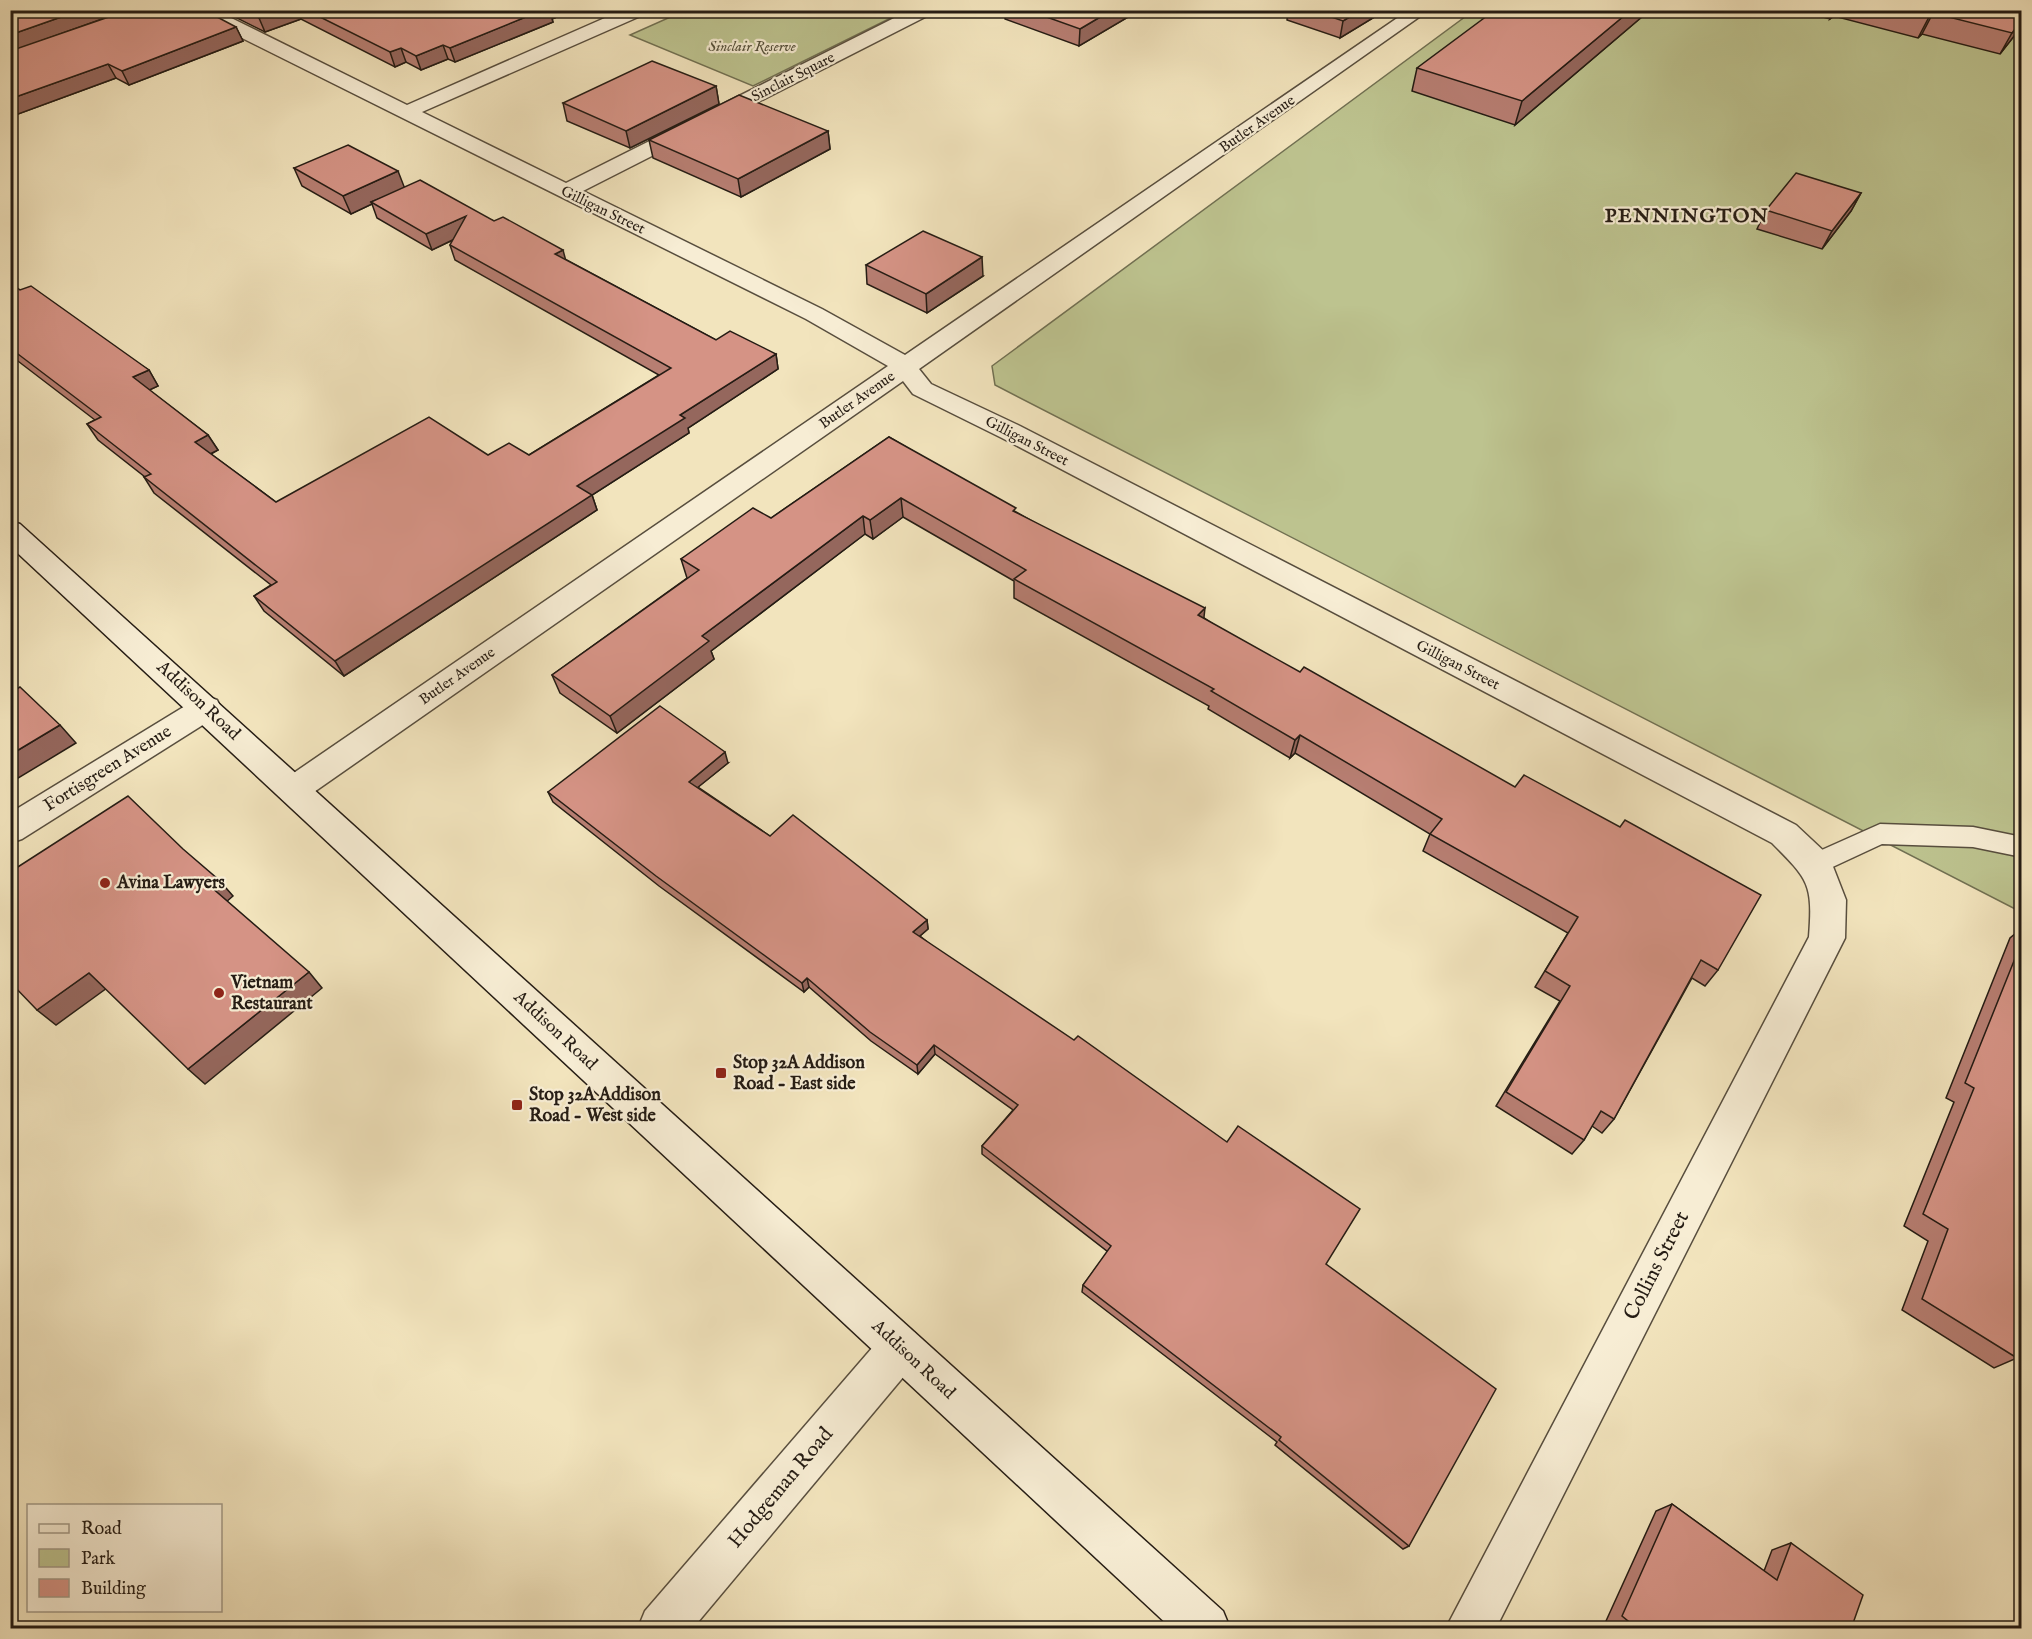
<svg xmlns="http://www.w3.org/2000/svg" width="2032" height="1639" font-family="'IM FELL English',serif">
	<rect width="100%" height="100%" fill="#f2e4bd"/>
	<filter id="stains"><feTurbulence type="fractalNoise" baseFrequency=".00333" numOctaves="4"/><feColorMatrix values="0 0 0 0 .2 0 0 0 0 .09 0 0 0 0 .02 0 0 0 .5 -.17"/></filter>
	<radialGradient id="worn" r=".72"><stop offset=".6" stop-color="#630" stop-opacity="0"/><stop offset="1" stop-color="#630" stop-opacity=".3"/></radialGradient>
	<!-- green -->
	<g fill="#bdc38f" stroke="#717052" stroke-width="1.5">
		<polygon points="686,10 905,10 905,11 753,86 630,35"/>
		<polygon points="1473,11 2021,11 2021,912 995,385 992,366"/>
	</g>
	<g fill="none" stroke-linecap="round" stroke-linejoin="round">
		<!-- lane casing -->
		<g stroke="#584e3e" stroke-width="3">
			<polygon id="lane" points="1880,824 1973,827 2022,837 2022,857 1973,847 1882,844 1824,871 1815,874 1806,871 1803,864 1806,857"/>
		</g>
		<!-- street casing -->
		<g stroke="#584e3e" stroke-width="3">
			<g id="street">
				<path d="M 192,10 L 215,10 L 407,105 L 623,10 L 647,10 L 645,14 L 422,112 L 566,183 L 910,10 L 933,10 L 931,14 L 583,191 L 822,309 L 905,355 L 1409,10 L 1429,10 L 919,369 L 931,384 L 1020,426 L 1796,825 L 1827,854 L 1832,864 L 1846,900 L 1845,938 L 1496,1628 L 1446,1628 L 1809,937 C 1813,884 1809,880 1772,843 L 1002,438 L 913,394 L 903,381 L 304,799 L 293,803 L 282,799 L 277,790 L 282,781 L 888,366 L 806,319 L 194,14 Z"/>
				<polygon points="206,696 217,700 221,708 217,716 22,839 10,843 10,813 195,700"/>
				<polygon points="900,1326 915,1333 922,1348 915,1363 693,1628 638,1628 645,1611 885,1333"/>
			</g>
		</g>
		<!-- secondary casing -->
		<g stroke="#251c14" stroke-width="3">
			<polygon id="secondary" points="10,521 20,524 1223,1611 1230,1628 1171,1628 10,546"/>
		</g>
		<!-- lane -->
		<use href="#lane" fill="#f7edd4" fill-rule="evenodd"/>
		<!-- street -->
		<use href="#street" fill="#f7edd4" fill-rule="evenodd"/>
		<!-- secondary -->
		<use href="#secondary" fill="#f7edd4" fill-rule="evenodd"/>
	</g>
	<!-- wall -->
	<g fill="#b77e72" stroke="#251c14" stroke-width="1.5">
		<polygon points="10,10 127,10 95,22 236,27 243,41 129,85 116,78 10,117"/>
		<polygon points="221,10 573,10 552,19 553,22 455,62 448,59 421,70 406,62 395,67 301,19 265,32"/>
		<polygon points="1005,10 1140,10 1079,46 1005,19"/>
		<polygon points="1288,10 1386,10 1340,38 1287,20"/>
		<polygon points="1650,10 1515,125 1412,91 1417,68"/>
		<polygon points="1797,10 2022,10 2022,26 2000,54 1922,34 1918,38 1834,16 1830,19"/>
		<polygon points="716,86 719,104 630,148 567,121 563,103"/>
		<polygon points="828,131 830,149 741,197 653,158 649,140"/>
		<polygon points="294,168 404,187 494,221 716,340 776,354 778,369 688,428 689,433 592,495 597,510 344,676 264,611 254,596 271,585 154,493 144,477 145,477 98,440 87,424 95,420 10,355 10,283 20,290 149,370 158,386 149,390 208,435 218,450 211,454 276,502 488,455 529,455 659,375 455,260 450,245 453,240 432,250 377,218 372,204 351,214 302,186"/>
		<polygon points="1861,193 1851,211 1822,249 1757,229 1766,210"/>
		<polygon points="866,265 983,276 927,313 867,284"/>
		<polygon points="889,437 1016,512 1204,618 1718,970 1705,986 1692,978 1614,1119 1602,1133 1592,1126 1584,1140 1572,1154 1496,1106 1560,1001 1535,987 1568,933 1423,851 1430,834 1295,753 1290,758 1208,709 1209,706 1014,598 1014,581 903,517 873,539 865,534 711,651 714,659 617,733 560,693 552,675 687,578 681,559 771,518"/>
		<polygon points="728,763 698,787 770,836 927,920 928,929 920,936 1326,1264 1409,1546 1403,1549 1275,1445 1277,1442 1082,1292 1083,1285 1108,1252 982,1154 982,1146 1013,1110 935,1054 918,1074 871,1041 809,987 804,992 659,886 553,802 548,792"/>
		<polygon points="2022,928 2022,1343 2017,1358 1994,1368 1902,1310 1928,1241 1904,1226 1954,1102 1946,1098 2010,938"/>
		<polygon points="1672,1504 1764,1571 1772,1550 1791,1543 1851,1629 1616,1629 1606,1621 1656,1511"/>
	</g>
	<!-- shaded-wall -->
	<g fill="#95675d" stroke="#251c14" stroke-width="1.5">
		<polygon points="81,10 127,10 10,52 10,35"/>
		<polygon points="280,10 298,10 301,19 265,32 259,18"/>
		<polygon points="543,10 573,10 552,19 553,22 455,62 450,48"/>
		<polygon points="1112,10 1140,10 1079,46 1080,29"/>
		<polygon points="1361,10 1386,10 1340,38 1343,21"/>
		<polygon points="1631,10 1650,10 1515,125 1522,101"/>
		<polygon points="1834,10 1836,10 1834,16 1830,19"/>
		<polygon points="1933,13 1922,34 1918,38 1929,17"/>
		<polygon points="2022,20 2022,26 2000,54 2012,33"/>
		<polygon points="236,27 243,41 129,85 122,71"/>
		<polygon points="443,45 448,59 421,70 416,56"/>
		<polygon points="401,48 406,62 395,67 390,52"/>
		<polygon points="108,64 116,78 10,117 10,99"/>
		<polygon points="716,86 719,104 630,148 626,131"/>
		<polygon points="828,131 830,149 741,197 738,179"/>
		<polygon points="398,171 405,189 371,202 372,204 351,214 343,196"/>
		<polygon points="1861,193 1851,211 1822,249 1832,231"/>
		<polygon points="466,216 471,231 432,250 426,234"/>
		<polygon points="563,250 567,265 555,254"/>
		<polygon points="982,257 983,276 927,313 926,294"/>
		<polygon points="776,354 778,369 688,428 689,433 592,495 597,510 344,676 335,661 577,486 680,415"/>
		<polygon points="149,370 158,386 143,393 133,377"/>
		<polygon points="208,435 218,450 204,457 195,442"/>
		<polygon points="901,498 903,517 873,539 870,520"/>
		<polygon points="863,516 865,534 711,651 714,659 617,733 610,716 702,636"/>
		<polygon points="1205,608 1203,626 1198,615"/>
		<polygon points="60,725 76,743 10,783 10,755"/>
		<polygon points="1300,735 1295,753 1290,758 1295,740"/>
		<polygon points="725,752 728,763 692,792 689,782"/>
		<polygon points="219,880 233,896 225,903 210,886"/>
		<polygon points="927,920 928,929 914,941 913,932"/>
		<polygon points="309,972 322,988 205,1084 188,1069"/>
		<polygon points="89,973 107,988 56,1025 37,1010"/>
		<polygon points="807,978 809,987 804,992 802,983"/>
		<polygon points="934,1045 935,1054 918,1074 917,1065"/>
	</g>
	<!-- building -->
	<g fill="#d59385" stroke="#251c14" stroke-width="1.5">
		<polygon points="10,10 81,10 10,35"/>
		<polygon points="129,10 204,10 236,27 122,71 108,64 10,99 10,51"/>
		<polygon points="243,10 280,10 259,18"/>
		<polygon points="306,10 543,10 450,48 443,45 416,56 401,48 390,52"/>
		<polygon points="1027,10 1112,10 1080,29"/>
		<polygon points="1311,10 1361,10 1343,21"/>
		<polygon points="1495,10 1631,10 1522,101 1417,68"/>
		<polygon points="1903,10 2022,10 2022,20 2012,33 1933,13 1929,17"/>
		<polygon points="652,61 716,86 626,131 563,103"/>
		<polygon points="739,95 828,131 738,179 649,140"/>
		<polygon points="348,145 398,171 343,196 294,168"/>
		<polygon points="1796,173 1861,193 1832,231 1766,210"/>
		<polygon points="420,180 494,221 503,217 563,250 555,254 716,340 730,331 776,354 680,415 685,418 577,486 592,495 335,661 254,596 277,582 144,477 151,474 87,424 101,417 10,348 10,283 20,290 31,286 149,370 133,377 208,435 195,442 276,502 429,417 488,455 509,443 529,455 671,368 450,245 466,216 426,234 371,202"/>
		<polygon points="923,231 982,257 926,294 866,265"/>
		<polygon points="889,437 1016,508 1013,511 1205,608 1198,615 1300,672 1304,667 1515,787 1524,775 1620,827 1625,820 1761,895 1718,970 1701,960 1614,1119 1601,1111 1584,1140 1506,1092 1570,986 1545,971 1578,917 1430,834 1442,819 1300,735 1295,740 1211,691 1214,689 1014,579 1026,570 901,498 870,520 863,516 702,636 709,641 610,716 552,675 699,570 681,559 753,508 771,518"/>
		<polygon points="20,687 60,725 10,755 10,693"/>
		<polygon points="660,706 725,752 689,782 770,836 793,815 927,920 913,932 1074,1040 1078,1036 1227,1142 1238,1126 1360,1209 1326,1264 1496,1389 1409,1546 1279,1440 1281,1437 1083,1285 1111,1246 982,1146 1018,1105 934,1045 917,1065 870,1032 807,978 802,983 656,876 548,792"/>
		<polygon points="128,796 183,849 219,880 210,886 309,972 188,1069 89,973 37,1010 10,982 10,969 16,965 10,958 10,872"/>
		<polygon points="2022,941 2022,1343 2017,1358 1922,1299 1948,1229 1923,1214 1974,1088 1965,1083"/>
		<polygon points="1672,1504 1777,1580 1791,1543 1863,1595 1851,1629 1638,1629 1622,1616"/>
	</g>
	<!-- markers -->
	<g fill="#8f2418" stroke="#f7edd4" stroke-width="2">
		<circle cx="105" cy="883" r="6"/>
		<circle cx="219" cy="993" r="6"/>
		<rect x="715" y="1067" width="12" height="12" rx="3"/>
		<rect x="511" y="1099" width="12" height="12" rx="3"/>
	</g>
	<g text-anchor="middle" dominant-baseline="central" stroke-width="4.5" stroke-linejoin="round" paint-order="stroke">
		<!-- far-park labels -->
		<g font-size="15" font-style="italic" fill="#534e39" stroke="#f7edd4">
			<text x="752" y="46">Sinclair Reserve</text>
		</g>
		<!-- far-street labels -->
		<g font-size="15" fill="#251c14" stroke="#f7edd4">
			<text transform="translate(793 77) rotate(-27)">Sinclair Square</text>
			<text transform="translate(1257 124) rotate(-35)">Butler Avenue</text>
			<text transform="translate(603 210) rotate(26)">Gilligan Street</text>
			<text transform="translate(857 400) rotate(-35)">Butler Avenue</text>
			<text transform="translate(1027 441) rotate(27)">Gilligan Street</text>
			<text transform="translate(1458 665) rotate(27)">Gilligan Street</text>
			<text transform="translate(457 676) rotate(-35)">Butler Avenue</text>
		</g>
		<!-- street labels -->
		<g font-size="18" fill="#251c14" stroke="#f7edd4">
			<text transform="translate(198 701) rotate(43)">Addison Road</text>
			<text transform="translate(108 769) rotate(-32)">Fortisgreen Avenue</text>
			<text transform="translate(555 1031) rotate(43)">Addison Road</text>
			<text transform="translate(913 1360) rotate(43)">Addison Road</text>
		</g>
		<!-- poi labels -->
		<g font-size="18" font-weight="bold" fill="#251c14" stroke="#f7edd4" text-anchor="start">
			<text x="117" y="883">Avina Lawyers</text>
			<text x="231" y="983">Vietnam<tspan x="231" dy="21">Restaurant</tspan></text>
			<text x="733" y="1063">Stop 32A Addison<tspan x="733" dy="21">Road - East side</tspan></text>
			<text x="529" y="1095">Stop 32A Addison<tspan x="529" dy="21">Road - West side</tspan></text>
		</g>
		<!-- far-district labels -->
		<g font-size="20" font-weight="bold" letter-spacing="1.5" fill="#251c14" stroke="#f7edd4">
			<text x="1687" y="216">PENNINGTON</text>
		</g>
		<!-- near-street labels -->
		<g font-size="21" fill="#251c14" stroke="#f7edd4">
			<text transform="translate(1657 1266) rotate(-63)">Collins Street</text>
			<text transform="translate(781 1488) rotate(-50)">Hodgeman Road</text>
		</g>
	</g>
	<!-- margin -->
	<rect width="2032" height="1639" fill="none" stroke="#f2e4bd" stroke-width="36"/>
	<rect x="12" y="12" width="2008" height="1615" fill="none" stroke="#251c14" stroke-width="3"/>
	<rect x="18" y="18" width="1996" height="1603" fill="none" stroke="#251c14" stroke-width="1.5"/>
	<!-- legend -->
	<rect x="27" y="1504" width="195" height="108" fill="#f7edd4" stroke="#a39987" stroke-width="1.5"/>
	<rect x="39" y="1524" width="30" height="9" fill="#f7edd4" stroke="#a39987" stroke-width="1.5"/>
	<text x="81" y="1534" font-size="18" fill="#251c14">Road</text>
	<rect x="39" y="1549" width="30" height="18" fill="#bdc38f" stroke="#a39987" stroke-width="1.5"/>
	<text x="81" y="1564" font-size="18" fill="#251c14">Park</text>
	<rect x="39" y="1579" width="30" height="18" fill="#d59385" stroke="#a39987" stroke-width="1.5"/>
	<text x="81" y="1594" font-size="18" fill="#251c14">Building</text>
	<rect width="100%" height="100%" filter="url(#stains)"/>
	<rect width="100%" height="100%" fill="url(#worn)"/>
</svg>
